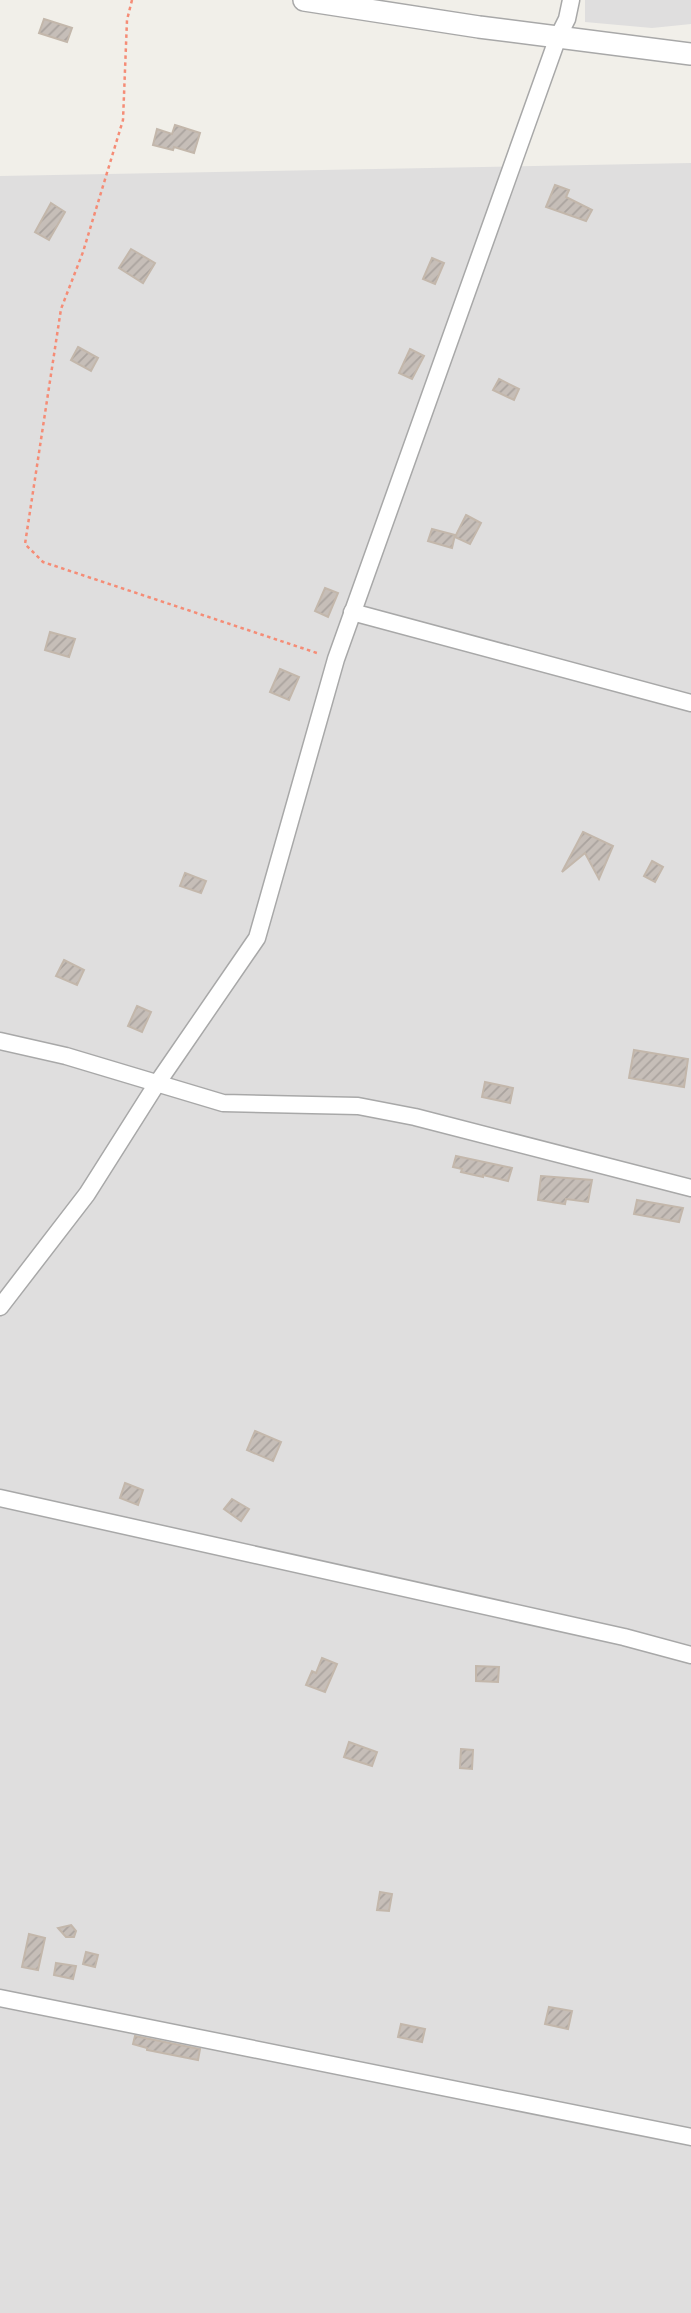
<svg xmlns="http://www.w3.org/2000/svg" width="691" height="2313" font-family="Manrope,sans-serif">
	<defs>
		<pattern id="building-hatch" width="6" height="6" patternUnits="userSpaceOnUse" patternTransform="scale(1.75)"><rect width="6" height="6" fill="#c6beb8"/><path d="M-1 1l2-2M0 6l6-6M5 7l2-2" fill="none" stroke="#aaa39e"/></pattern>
	</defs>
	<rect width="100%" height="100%" fill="#f1efe9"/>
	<!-- residential -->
	<g fill="#dfdede">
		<polygon points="585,0 691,0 691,24 652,28 585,22"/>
		<polygon points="691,163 691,2313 0,2313 0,176"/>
	</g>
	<!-- building -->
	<g fill="url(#building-hatch)" stroke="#c3b7ab" stroke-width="2">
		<polygon points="44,19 72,28 67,42 39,33"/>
		<polygon points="175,125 200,133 194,153 174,147 173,150 153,145 157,129 172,134"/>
		<polygon points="555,185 569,190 566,197 592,210 586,221 546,207"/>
		<polygon points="51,203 65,212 49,240 35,232"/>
		<polygon points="131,249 155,263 143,283 119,268"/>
		<polygon points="432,258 444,263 435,284 423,279"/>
		<polygon points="78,347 98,358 91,371 71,360"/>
		<polygon points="410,349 424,356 412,379 399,373"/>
		<polygon points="499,379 519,389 514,400 493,390"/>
		<polygon points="466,515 481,523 470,544 455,537"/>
		<polygon points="432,529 455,535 452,548 428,541"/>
		<polygon points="325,588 338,593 328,617 315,611"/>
		<polygon points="50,632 75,639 69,657 45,650"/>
		<polygon points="280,669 299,677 289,700 270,692"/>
		<polygon points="583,832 613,846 599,879 585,853 562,872"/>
		<polygon points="652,861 663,867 655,882 644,876"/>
		<polygon points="185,873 206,881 201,893 180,886"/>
		<polygon points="64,960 84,970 77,985 56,976"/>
		<polygon points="137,1006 151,1012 142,1032 128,1026"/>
		<polygon points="634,1050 688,1059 684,1087 629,1078"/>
		<polygon points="485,1082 513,1088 510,1103 482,1097"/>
		<polygon points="456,1156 512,1168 508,1181 483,1175 483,1177 461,1172 462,1169 453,1167"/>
		<polygon points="541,1176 592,1180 588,1202 566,1199 565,1204 538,1200"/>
		<polygon points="637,1200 683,1208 679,1222 634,1214"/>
		<polygon points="255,1431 281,1442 273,1461 247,1450"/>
		<polygon points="125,1483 143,1490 138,1505 120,1498"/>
		<polygon points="232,1499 249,1509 241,1521 224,1509"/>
		<polygon points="322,1658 337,1664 325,1692 306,1685 312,1671 316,1673"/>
		<polygon points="476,1666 499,1667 498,1682 476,1681"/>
		<polygon points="349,1742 377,1752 372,1766 344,1757"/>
		<polygon points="461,1749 473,1750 472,1769 460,1768"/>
		<polygon points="380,1892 392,1894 389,1911 377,1910"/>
		<polygon points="71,1925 76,1931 74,1937 66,1937 58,1928"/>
		<polygon points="29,1934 45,1938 38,1970 22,1967"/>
		<polygon points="86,1952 98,1955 95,1967 83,1964"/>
		<polygon points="56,1963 76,1966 73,1979 54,1975"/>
		<polygon points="549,2007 572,2011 568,2029 545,2024"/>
		<polygon points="401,2024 425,2029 422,2042 398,2037"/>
		<polygon points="135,2036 200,2049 198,2060 147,2050 147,2048 133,2044"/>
	</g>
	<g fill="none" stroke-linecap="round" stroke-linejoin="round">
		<!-- minor casing -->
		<g stroke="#a8a8a8" stroke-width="19">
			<g id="minor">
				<polyline points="352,612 691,703"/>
				<polyline points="0,1041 66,1056 223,1103 358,1106 415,1117 691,1188"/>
				<polyline points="0,1307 87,1194 156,1085 257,938 336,659 558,37 567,19 571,0"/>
				<polyline points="0,1498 624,1637 691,1655"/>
				<polyline points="0,1998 691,2137"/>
			</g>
		</g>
		<!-- tertiary casing -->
		<g stroke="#a8a8a8" stroke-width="24">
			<polyline id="tertiary" points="304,0 479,27 691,54"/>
		</g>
		<!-- path -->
		<polyline stroke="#f58c76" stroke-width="2.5" stroke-dasharray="3.5 3.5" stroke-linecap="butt" points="132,0 127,20 123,120 83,252 61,309 25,544 43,562 320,654"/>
		<!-- minor -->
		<use href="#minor" stroke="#fff" stroke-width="16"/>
		<!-- tertiary -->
		<use href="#tertiary" stroke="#fff" stroke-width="21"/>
	</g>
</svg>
